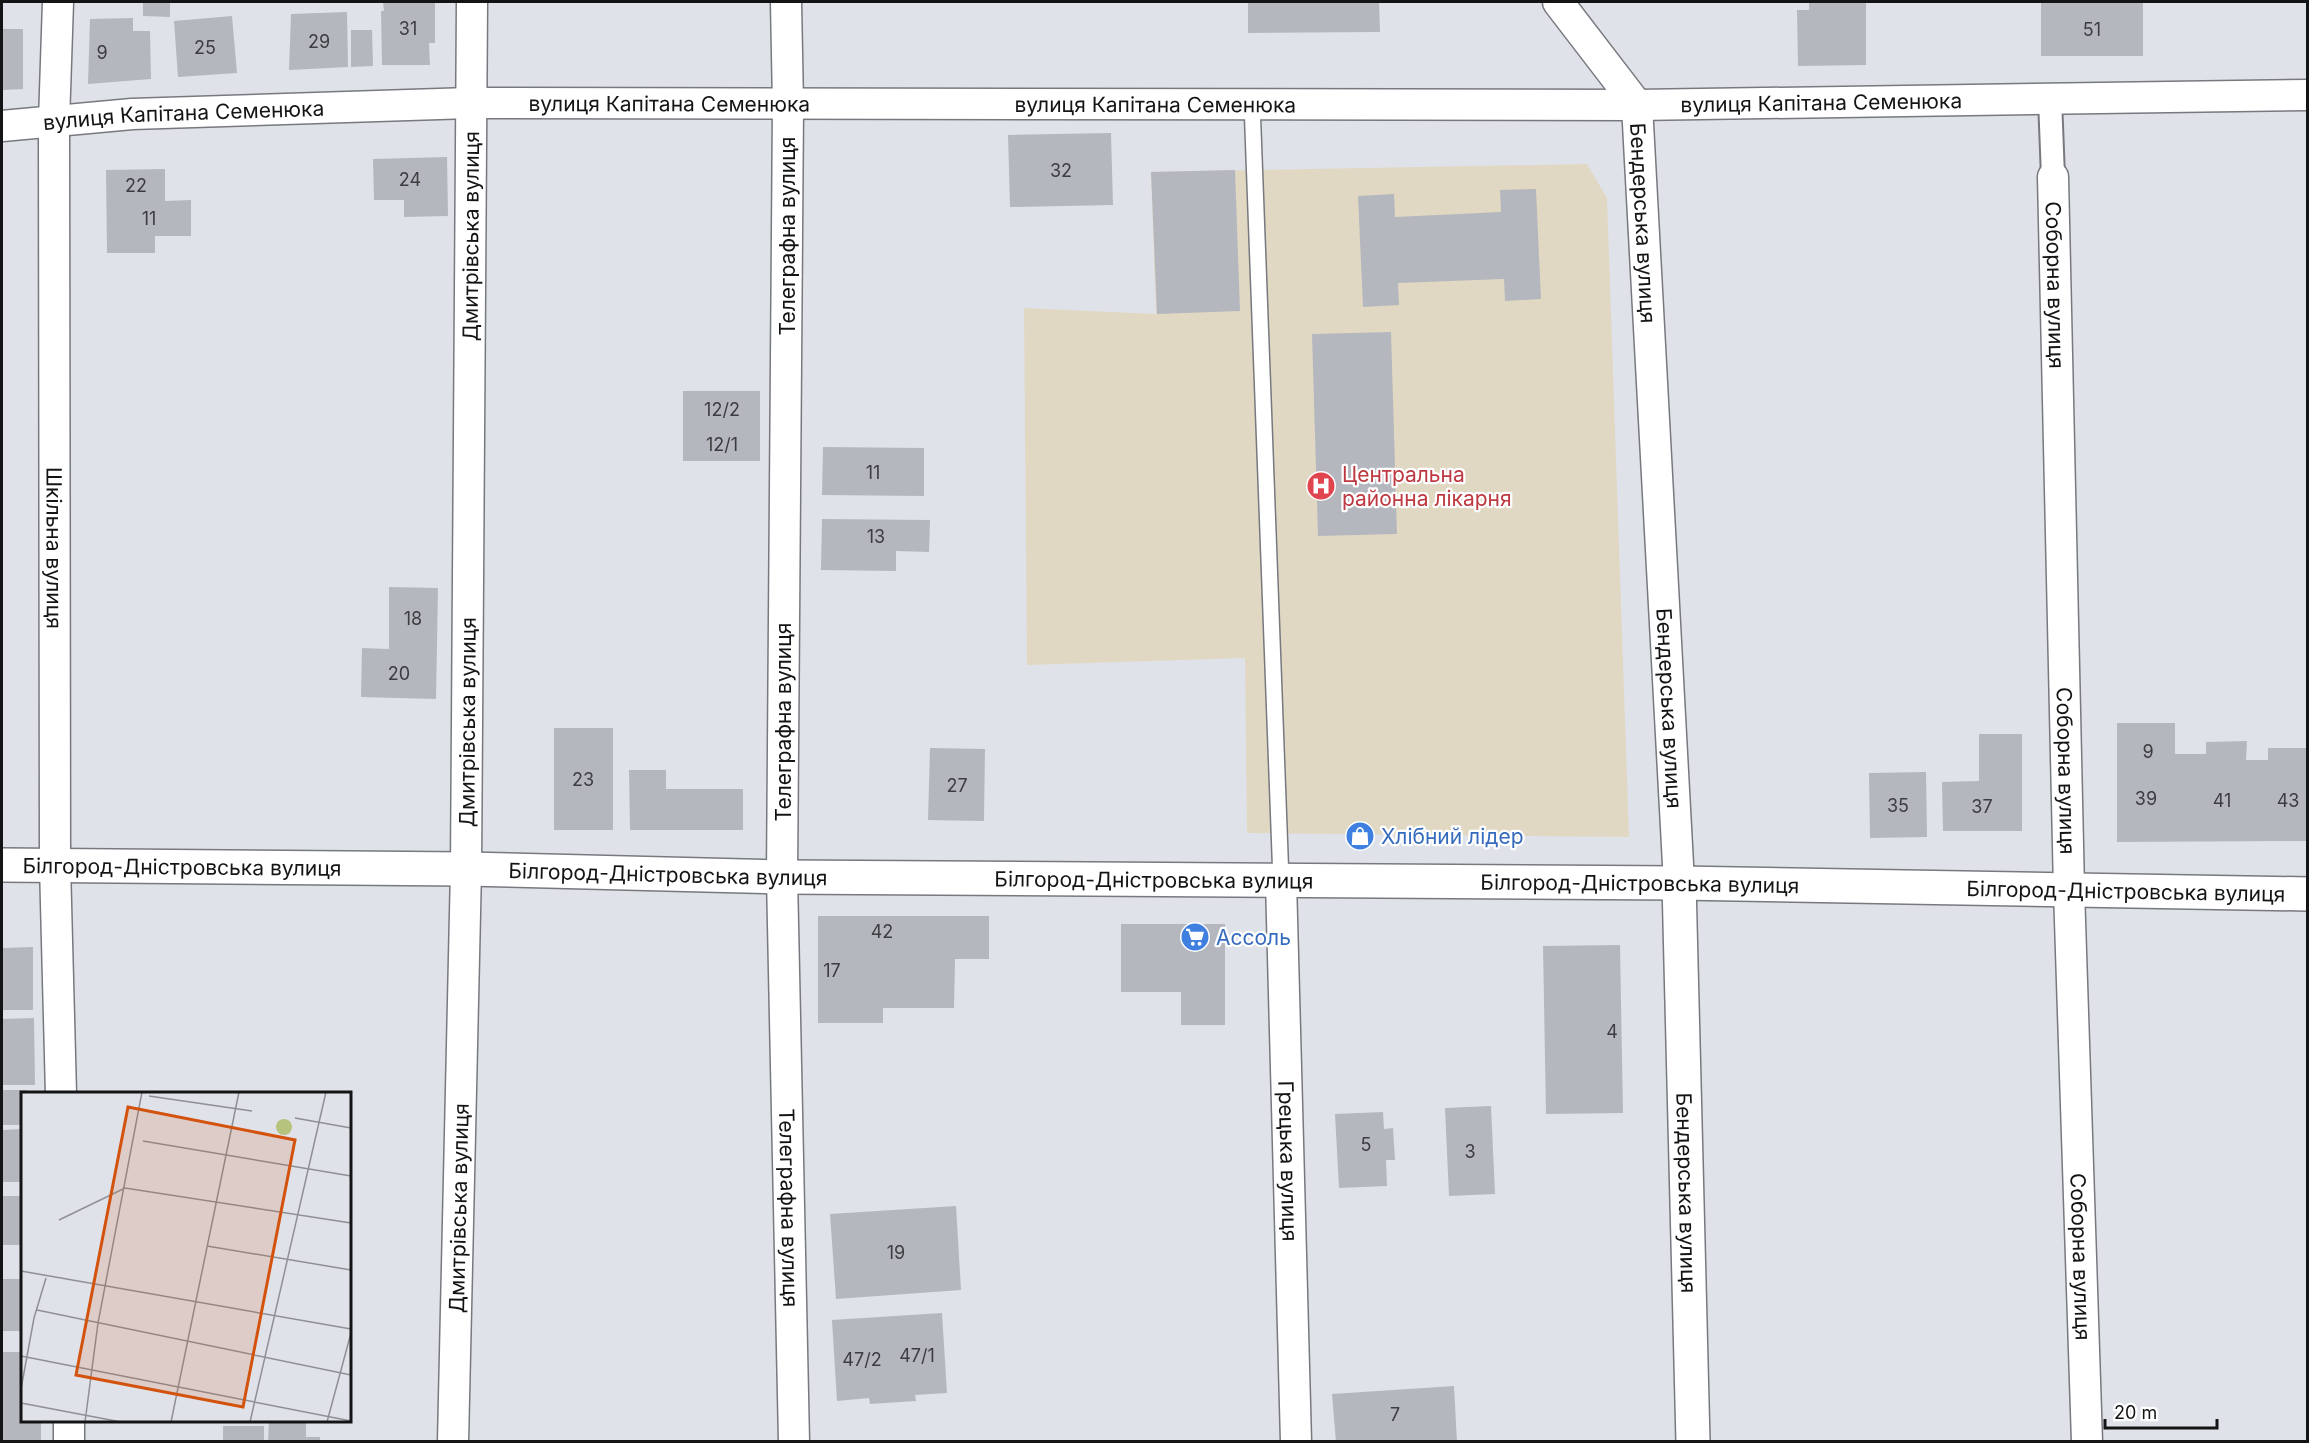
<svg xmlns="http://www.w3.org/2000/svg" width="2309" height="1443" font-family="Inter,sans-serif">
	<rect width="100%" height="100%" fill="#e0e2e9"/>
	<!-- medical -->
	<polygon fill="#e1d8c3" points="1587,164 1607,198 1629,837 1247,833 1245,658 1027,665 1024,308 1156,314 1151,172"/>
	<!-- building -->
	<g fill="#b5b7be">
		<polygon points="143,2 170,2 170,17 143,16"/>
		<polygon points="383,2 435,2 435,43 429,43 430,65 382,65 381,11 384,11"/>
		<polygon points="1248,2 1379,2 1380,32 1248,33"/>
		<polygon points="1809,2 1866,2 1866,65 1798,66 1797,10 1809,10"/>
		<rect x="2041" y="2" width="102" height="54"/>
		<polygon points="347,12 348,67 289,70 291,14"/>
		<polygon points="232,16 237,73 178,77 174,21"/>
		<polygon points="133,18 133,31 150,31 151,79 88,84 90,19"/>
		<polygon points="2,29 23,29 23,89 2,90"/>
		<polygon points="351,30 372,30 373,66 351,67"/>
		<polygon points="1111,133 1113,205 1010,207 1008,135"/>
		<polygon points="447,157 448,216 404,217 404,200 374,200 373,159"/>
		<polygon points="165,169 165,201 191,200 191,236 155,236 155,253 107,253 106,170"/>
		<polygon points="1235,170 1240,311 1157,314 1151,172"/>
		<polygon points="1536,189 1541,299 1505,301 1504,279 1398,283 1399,305 1363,307 1358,196 1394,194 1395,217 1501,212 1500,190"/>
		<polygon points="1391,332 1397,534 1318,536 1312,334"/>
		<rect x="683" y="391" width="77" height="70"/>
		<polygon points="823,447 924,448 924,496 822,495"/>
		<polygon points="822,519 930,520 929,552 896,551 896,571 821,570"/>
		<polygon points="389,587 438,588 436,699 361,697 362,648 389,649"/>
		<polygon points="2117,723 2175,723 2175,754 2206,754 2206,742 2247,741 2246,760 2268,760 2268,748 2308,748 2308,841 2117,842"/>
		<rect x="554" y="728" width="59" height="102"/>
		<polygon points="1979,734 2022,734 2022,831 1943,831 1942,782 1979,781"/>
		<polygon points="930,748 985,749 984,821 928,820"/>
		<polygon points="629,770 666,770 666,789 743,789 743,830 630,830"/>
		<polygon points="1926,772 1927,837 1870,838 1869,773"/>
		<polygon points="818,916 989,916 989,959 955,959 954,1008 883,1008 883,1023 818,1023"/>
		<polygon points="1121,924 1225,924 1225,1025 1181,1025 1181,992 1121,992"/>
		<polygon points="1620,945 1623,1113 1546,1114 1543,946"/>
		<polygon points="33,947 33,1010 2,1010 2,948"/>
		<polygon points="34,1018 35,1085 2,1085 2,1019"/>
		<polygon points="2,1090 27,1090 27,1094 22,1094 22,1125 2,1125"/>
		<polygon points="1491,1106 1495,1194 1449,1196 1445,1108"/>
		<polygon points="1383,1112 1384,1129 1393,1128 1395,1160 1386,1160 1387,1186 1339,1188 1335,1114"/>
		<polygon points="22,1129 22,1182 2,1182 2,1130"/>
		<rect x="2" y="1196" width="20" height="49"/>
		<polygon points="956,1206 961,1290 836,1299 830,1214"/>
		<rect x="2" y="1279" width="20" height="52"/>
		<polygon points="942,1313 947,1393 915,1395 916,1401 870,1404 869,1398 837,1401 832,1320"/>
		<polygon points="2,1352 22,1352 22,1420 41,1420 41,1442 2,1442"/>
		<polygon points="1454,1386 1457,1442 1336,1442 1332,1394"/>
		<polygon points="269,1420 306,1420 306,1437 320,1437 320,1442 268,1442"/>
		<rect x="223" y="1426" width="41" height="16"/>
	</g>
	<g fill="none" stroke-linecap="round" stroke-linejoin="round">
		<!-- service casing -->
		<g stroke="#77797f" stroke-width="18">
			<polyline id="service" points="1252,103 1281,881"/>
		</g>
		<!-- pedestrian casing -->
		<g stroke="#77797f" stroke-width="26">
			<polyline id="pedestrian" points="2050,99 2053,177"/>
		</g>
		<!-- minor casing -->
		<g stroke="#77797f" stroke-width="33">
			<g id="minor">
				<path id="s1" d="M 58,2 L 54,121 L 55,865 L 61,1094"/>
				<path id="s2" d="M 786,2 L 788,105 L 782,877 L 794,1442"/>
				<path id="s3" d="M 1558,2 L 1637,105 L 1679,883"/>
				<path id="s4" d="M 2,126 L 132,114 L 470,103 L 1637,105 L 2308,95"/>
				<path id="s5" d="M 2053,177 L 2069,890 L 2087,1442"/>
				<path id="s6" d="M 1281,881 L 1296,1442"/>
				<polyline points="69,1420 69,1442"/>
				<path id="s7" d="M 453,1442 L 466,869 L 472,2"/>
			</g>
		</g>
		<!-- tertiary casing -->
		<g stroke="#77797f" stroke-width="36">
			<g id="tertiary">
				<path id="s8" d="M 1679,883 L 1693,1442"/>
			</g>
		</g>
		<!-- secondary casing -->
		<g stroke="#77797f" stroke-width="36">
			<g id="secondary">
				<path id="s9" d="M 2,865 L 466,869 L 782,877 L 1679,883 L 2308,894"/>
			</g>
		</g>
		<!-- service -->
		<use href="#service" stroke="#fff" stroke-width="15"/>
		<!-- pedestrian -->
		<use href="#pedestrian" stroke="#fff" stroke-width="22"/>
		<!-- minor -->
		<use href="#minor" stroke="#fff" stroke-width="30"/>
		<!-- tertiary -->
		<use href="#tertiary" stroke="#fff" stroke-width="33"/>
		<!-- secondary -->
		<use href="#secondary" stroke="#fff" stroke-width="33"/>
	</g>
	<!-- icons -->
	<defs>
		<g id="hospital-disc" transform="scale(1.5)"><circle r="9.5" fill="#e0444e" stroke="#fff"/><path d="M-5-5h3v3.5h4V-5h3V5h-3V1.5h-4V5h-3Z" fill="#fff"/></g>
		<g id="shop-disc" transform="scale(1.5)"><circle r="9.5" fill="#3f7fe0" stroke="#fff"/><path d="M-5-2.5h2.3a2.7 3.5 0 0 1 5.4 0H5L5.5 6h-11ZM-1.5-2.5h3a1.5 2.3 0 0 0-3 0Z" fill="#fff"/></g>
		<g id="supermarket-disc" transform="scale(1.5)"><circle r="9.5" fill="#3f7fe0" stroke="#fff"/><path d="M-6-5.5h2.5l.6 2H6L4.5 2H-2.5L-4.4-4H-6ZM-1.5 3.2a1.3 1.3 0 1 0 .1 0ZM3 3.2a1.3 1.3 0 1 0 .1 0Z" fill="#fff"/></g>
	</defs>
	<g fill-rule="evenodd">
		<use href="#hospital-disc" x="1321" y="486"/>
		<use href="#shop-disc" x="1360" y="836"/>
		<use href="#supermarket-disc" x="1195" y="937"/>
	</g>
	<g text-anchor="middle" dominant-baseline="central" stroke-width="4.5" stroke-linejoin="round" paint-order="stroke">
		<!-- number labels -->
		<g font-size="18" fill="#3c3d40">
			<text x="408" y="28">31</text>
			<text x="2092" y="29">51</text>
			<text x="319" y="41">29</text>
			<text x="205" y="47">25</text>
			<text x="102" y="52">9</text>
			<text x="1061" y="170">32</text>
			<text x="410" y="179">24</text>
			<text x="136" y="185">22</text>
			<text x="149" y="218">11</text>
			<text x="722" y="409">12/2</text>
			<text x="722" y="444">12/1</text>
			<text x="873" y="472">11</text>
			<text x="876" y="536">13</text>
			<text x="413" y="618">18</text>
			<text x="399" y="673">20</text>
			<text x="2148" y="751">9</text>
			<text x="583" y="779">23</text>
			<text x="957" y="785">27</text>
			<text x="2146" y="798">39</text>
			<text x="2222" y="800">41</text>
			<text x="2288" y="800">43</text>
			<text x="1898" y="805">35</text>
			<text x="1982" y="806">37</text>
			<text x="882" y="931">42</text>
			<text x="832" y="970">17</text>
			<text x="1612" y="1031">4</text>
			<text x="1366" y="1144">5</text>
			<text x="1470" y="1151">3</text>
			<text x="896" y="1252">19</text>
			<text x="917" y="1355">47/1</text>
			<text x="862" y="1359">47/2</text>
			<text x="1395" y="1414">7</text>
		</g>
		<!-- street labels -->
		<g font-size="21" fill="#131416" stroke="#fff">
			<text stroke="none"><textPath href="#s4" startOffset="1820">вулиця Капітана Семенюка</textPath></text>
			<text stroke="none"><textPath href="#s4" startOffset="668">вулиця Капітана Семенюка</textPath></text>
			<text stroke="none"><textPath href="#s4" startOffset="1154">вулиця Капітана Семенюка</textPath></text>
			<text stroke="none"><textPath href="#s4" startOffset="182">вулиця Капітана Семенюка</textPath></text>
			<text stroke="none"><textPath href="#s3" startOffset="248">Бендерська вулиця</textPath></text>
			<text stroke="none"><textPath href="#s7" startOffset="1206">Дмитрівська вулиця</textPath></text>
			<text transform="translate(787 236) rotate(-90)">Телеграфна вулиця</text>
			<text stroke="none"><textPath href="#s5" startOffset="108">Соборна вулиця</textPath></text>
			<text stroke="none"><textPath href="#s1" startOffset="546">Шкільна вулиця</textPath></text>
			<text stroke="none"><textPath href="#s3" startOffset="734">Бендерська вулиця</textPath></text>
			<text stroke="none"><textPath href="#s7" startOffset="720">Дмитрівська вулиця</textPath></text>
			<text transform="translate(783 722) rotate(-90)">Телеграфна вулиця</text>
			<text stroke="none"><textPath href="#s5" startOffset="594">Соборна вулиця</textPath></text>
			<text stroke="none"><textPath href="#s9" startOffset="180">Білгород-Дністровська вулиця</textPath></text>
			<text stroke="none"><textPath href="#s9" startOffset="666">Білгород-Дністровська вулиця</textPath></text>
			<text stroke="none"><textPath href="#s9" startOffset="1152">Білгород-Дністровська вулиця</textPath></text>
			<text stroke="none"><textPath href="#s9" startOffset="1638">Білгород-Дністровська вулиця</textPath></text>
			<text stroke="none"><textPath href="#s9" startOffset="2124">Білгород-Дністровська вулиця</textPath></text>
			<text stroke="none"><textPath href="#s6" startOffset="280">Грецька вулиця</textPath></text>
			<text stroke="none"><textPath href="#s8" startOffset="310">Бендерська вулиця</textPath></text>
			<text stroke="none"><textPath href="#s7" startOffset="234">Дмитрівська вулиця</textPath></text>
			<text stroke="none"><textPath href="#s2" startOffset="1206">Телеграфна вулиця</textPath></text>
			<text stroke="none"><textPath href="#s5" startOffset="1080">Соборна вулиця</textPath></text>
		</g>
		<!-- health labels -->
		<g font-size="21" fill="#be3a42" stroke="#fff" text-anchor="start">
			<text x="1342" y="474">Центральна<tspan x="1342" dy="24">районна лікарня</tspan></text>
		</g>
		<!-- shop labels -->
		<g font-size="21" fill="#366cbe" stroke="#fff" text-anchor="start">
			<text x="1381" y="836">Хлібний лідер</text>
			<text x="1216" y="937">Ассоль</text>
		</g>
	</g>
	<!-- overview -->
	<g transform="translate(21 1092)">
		<rect width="330" height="330" fill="#e0e2e9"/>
		<path d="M255 35a8 8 0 1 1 16 0a8 8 0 1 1-16 0Z" fill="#b5c37d"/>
		<path fill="none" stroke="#8e9095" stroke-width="1.5" d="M 128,4 L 231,19M 274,26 L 330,36M 122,49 L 330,84M 38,128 L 104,96 L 330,131M 186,154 L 330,178M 0,179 L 330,237M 16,218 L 330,283M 0,264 L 330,329M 0,297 L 13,226 L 25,186M 0,311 L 100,330M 64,330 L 77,231 L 121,0M 150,330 L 218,0M 229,330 L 305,0M 306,330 L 330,241"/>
		<path fill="#d3520d" fill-opacity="0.15" stroke="#d3520d" stroke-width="3" d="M 107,15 L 274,48 L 222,315 L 55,283 Z"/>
		<rect width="330" height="330" fill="none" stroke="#131416" stroke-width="3"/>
	</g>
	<!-- border -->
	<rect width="2309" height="1443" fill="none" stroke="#131416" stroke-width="6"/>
	<!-- scale -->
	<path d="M2105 1419v9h112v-9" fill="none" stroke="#131416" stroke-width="3"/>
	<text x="2114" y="1419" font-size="18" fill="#131416" stroke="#ffffff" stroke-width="4.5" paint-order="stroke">20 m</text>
</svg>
